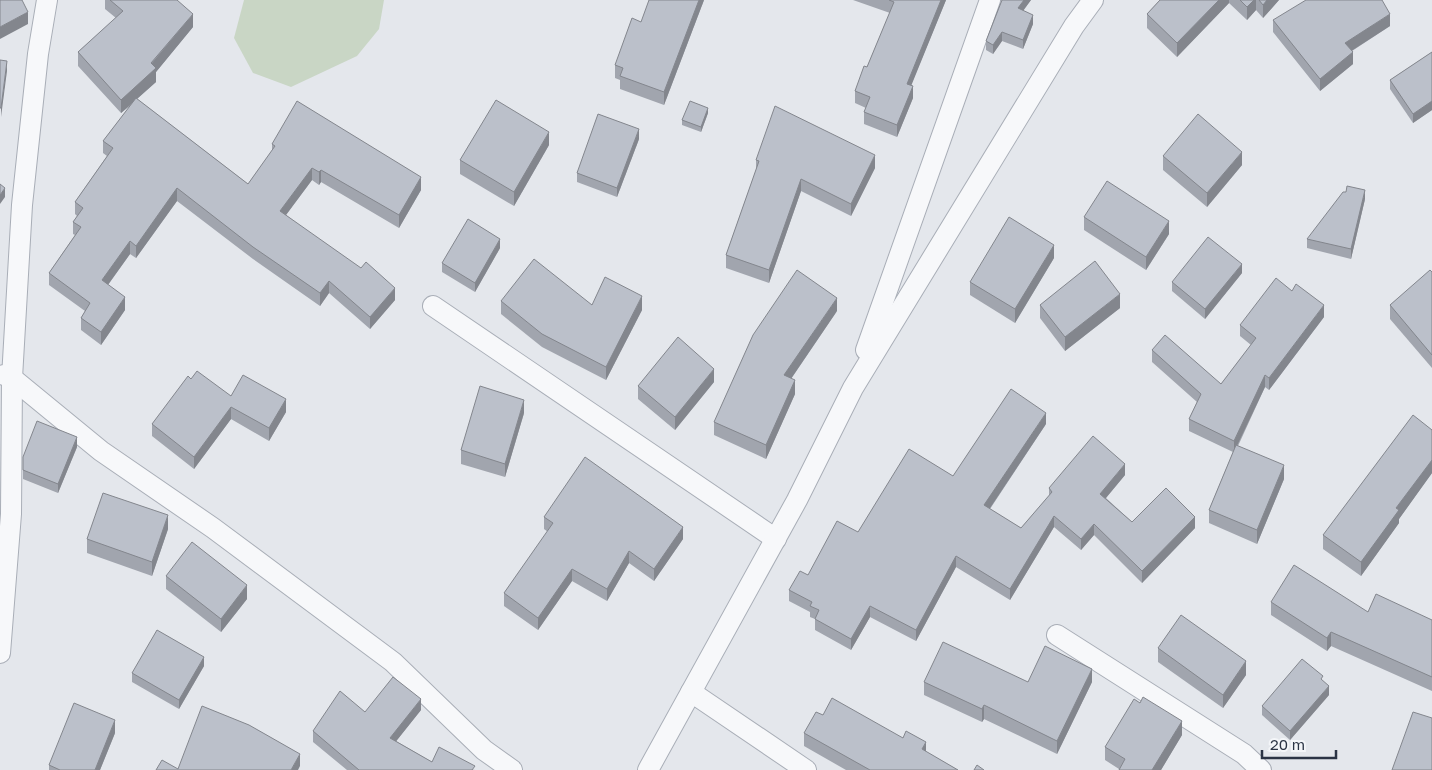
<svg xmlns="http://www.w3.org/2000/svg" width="1432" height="770" font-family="'Golos Text',sans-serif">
	<rect width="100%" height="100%" fill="#e4e7ec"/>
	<!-- green -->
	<polygon fill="#c9d6c5" points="244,0 384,0 379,29 357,56 291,87 253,73 234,38"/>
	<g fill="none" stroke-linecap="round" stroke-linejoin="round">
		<!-- minor casing -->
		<g stroke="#a9aeb7" stroke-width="22">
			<g id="minor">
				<polyline points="433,306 776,539"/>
				<polyline points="866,350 990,0"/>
				<polyline points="4,375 12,378 101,451 213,528 393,662 484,750 512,770"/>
				<polyline points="1057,635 1244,754 1261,770"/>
				<polyline points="0,653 11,514 12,378 22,205 38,54 47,0"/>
				<polyline points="691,692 806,770"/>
				<polyline points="648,770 797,500 853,388 1074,26 1093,0"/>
			</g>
		</g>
		<!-- minor -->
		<use href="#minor" stroke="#f7f8fa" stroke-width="20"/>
	</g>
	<!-- wall -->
	<g fill="#a1a5ae">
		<polygon points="105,0 177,0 193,27 156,72 156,82 137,99 248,184 272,151 272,144 421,190 399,228 321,182 319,185 312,180 286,215 395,300 370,329 329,293 320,306 253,259 177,201 136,258 130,254 108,285 125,310 101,345 81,330 81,318 85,311 49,285 49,273 75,235 73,234 73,222 77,216 75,214 75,202 107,156 103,153 103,141 131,105 121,113 78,66 78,52 116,18 105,9"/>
		<polygon points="704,0 664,105 620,89 620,80 615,78 615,65 641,22"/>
		<polygon points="853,0 946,0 911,85 913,98 897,137 864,124 864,112 866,108 855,103 855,91 867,67 890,13"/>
		<polygon points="1002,0 1031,0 1023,10 1033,24 1023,49 1002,41 993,54 986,50 986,41"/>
		<polygon points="1160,0 1279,0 1263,18 1256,10 1247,20 1229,3 1177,57 1147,28 1147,14"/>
		<polygon points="1273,20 1390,26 1352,51 1353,64 1320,91 1273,32"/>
		<polygon points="1432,52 1432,110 1413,123 1390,89 1390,80"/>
		<polygon points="708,113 701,132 682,125 682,120"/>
		<polygon points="639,139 617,197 577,182 577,173"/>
		<polygon points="549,145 514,206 460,174 460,160"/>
		<polygon points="1163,156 1242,165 1207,207 1163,170"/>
		<polygon points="756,160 875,168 851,216 801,191 769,283 726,268 726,255 756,170"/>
		<polygon points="1365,199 1351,259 1307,248 1307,239"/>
		<polygon points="1084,217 1169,234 1146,270 1084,230"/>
		<polygon points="500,248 475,292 442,272 442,263"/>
		<polygon points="1054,258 1015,323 970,295 970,282"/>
		<polygon points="1432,272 1432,368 1390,319 1390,305"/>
		<polygon points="1242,273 1205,319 1172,291 1172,282"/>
		<polygon points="501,301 642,310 606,380 542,347 501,314"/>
		<polygon points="1040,305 1120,308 1065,351 1040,318"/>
		<polygon points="837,311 791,379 795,394 766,459 714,435 714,422"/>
		<polygon points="1324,317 1269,390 1265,387 1238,446 1284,479 1257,544 1209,523 1209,510 1233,452 1189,431 1189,419 1197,402 1152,362 1152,350 1221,384 1251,345 1240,336 1240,325"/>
		<polygon points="191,379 231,396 286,412 269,441 231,419 194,469 152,436 152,424"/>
		<polygon points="714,382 675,430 638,399 638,386"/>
		<polygon points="524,413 505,477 461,464 461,450"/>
		<polygon points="1046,424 990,509 1021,528 1049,496 1049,488 1125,475 1106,498 1132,522 1195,528 1142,583 1094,535 1081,550 1054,527 1010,600 956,567 916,641 870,617 851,650 815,630 815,619 810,617 810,612 789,601 789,590 808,575 953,476"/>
		<polygon points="1432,430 1432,473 1399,519 1399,523 1361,576 1323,549 1323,535"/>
		<polygon points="77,447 58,493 23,479 23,457"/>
		<polygon points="544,517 683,539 654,581 629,563 607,601 572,581 538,630 504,606 504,593 548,532 544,529"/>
		<polygon points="168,529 152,576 87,553 87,539"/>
		<polygon points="166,576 247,599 221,632 166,589"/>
		<polygon points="1271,602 1432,620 1432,691 1331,646 1327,651 1271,615"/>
		<polygon points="1158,648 1246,675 1223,708 1158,662"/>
		<polygon points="204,666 179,709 132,682 132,673"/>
		<polygon points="924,682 1092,682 1057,754 984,719 982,722 924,695"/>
		<polygon points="1329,695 1290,740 1262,715 1262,706"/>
		<polygon points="1140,703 1182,735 1161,770 1119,770 1119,769 1105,760 1105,747"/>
		<polygon points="421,710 396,741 432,762 475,770 347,770 313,742 313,731"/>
		<polygon points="823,715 926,752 958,770 846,770 804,746 804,733"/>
		<polygon points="115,733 100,770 49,770 49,765"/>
	</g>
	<!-- shaded-wall -->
	<g fill="#83868d">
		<polygon points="699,0 704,0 664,105 664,92"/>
		<polygon points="941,0 946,0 907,96 907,84"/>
		<polygon points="1024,0 1031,0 1018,18 1018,8"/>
		<polygon points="1219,0 1229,0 1229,3 1177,57 1177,43"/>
		<polygon points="1254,0 1256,0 1256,10 1247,20 1247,7"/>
		<polygon points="1267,0 1279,0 1263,18 1263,5"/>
		<polygon points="28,12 28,24 0,39 0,27"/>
		<polygon points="193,14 193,27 156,72 156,82 121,113 121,100"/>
		<polygon points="1390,14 1390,26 1345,55 1345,43"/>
		<polygon points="1033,15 1033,24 1023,49 1023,40"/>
		<polygon points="1002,32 1002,41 993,54 993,45"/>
		<polygon points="1353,52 1353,64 1320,91 1320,79"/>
		<polygon points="7,61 7,71 1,117 1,108"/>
		<polygon points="913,86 913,98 897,137 897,125"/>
		<polygon points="1432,101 1432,110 1413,123 1413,114"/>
		<polygon points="708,108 708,113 701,132 701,127"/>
		<polygon points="639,129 639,139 617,197 617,188"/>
		<polygon points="549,132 549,145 514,206 514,192"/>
		<polygon points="1242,152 1242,165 1207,207 1207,193"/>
		<polygon points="875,155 875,168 851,216 851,204"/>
		<polygon points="312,168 312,180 280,223 280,211"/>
		<polygon points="321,170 321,182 319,185 319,172"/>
		<polygon points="421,177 421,190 399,228 399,215"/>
		<polygon points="801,179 801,191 769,283 769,270"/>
		<polygon points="5,188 5,197 0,204 0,195"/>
		<polygon points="177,188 177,201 136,258 136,246"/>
		<polygon points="1365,190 1365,199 1351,259 1351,249"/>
		<polygon points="1169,221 1169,234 1146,270 1146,257"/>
		<polygon points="500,239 500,248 475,292 475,283"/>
		<polygon points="130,241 130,254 102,293 102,280"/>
		<polygon points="1054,245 1054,258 1015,323 1015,309"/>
		<polygon points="1242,264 1242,273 1205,319 1205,309"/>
		<polygon points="329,281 329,293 320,306 320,293"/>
		<polygon points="395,288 395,300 370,329 370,317"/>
		<polygon points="1120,294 1120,308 1065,351 1065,337"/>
		<polygon points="642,296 642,310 606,380 606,367"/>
		<polygon points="125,297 125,310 101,345 101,332"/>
		<polygon points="837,298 837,311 784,389 784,375"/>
		<polygon points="1324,305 1324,317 1269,390 1269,378"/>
		<polygon points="714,369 714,382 675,430 675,417"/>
		<polygon points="1265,375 1265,387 1234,452 1234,441"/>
		<polygon points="795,380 795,394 766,459 766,445"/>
		<polygon points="286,399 286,412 269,441 269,428"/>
		<polygon points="524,400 524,413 505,477 505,464"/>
		<polygon points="231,407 231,419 194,469 194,457"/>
		<polygon points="1046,413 1046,424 984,517 984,505"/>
		<polygon points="77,437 77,447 58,493 58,484"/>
		<polygon points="1432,460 1432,473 1399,519 1399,523 1361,576 1361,562 1396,508"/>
		<polygon points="1125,464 1125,475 1100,505 1100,494"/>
		<polygon points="1284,465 1284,479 1257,544 1257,530"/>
		<polygon points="168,515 168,529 152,576 152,562"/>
		<polygon points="1054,516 1054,527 1010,600 1010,589"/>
		<polygon points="1195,517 1195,528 1142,583 1142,571"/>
		<polygon points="1094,524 1094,535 1081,550 1081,539"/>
		<polygon points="683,527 683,539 654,581 654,569"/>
		<polygon points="629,551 629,563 607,601 607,589"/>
		<polygon points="956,556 956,567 916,641 916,630"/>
		<polygon points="572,569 572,581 538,630 538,618"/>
		<polygon points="247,585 247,599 221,632 221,619"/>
		<polygon points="870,606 870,617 851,650 851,639"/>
		<polygon points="1331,632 1331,646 1327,651 1327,638"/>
		<polygon points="204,657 204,666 179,709 179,700"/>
		<polygon points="1246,661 1246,675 1223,708 1223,695"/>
		<polygon points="1092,669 1092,682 1057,754 1057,741"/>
		<polygon points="1329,686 1329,695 1290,740 1290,731"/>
		<polygon points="421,699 421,710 390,749 390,738"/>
		<polygon points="984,705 984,719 982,722 982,709"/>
		<polygon points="115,720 115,733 100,770 95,770"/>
		<polygon points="1182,721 1182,735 1161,770 1152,770"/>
		<polygon points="926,742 926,756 922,749"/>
		<polygon points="300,754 300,766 298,770 291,770"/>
	</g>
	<!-- building -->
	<g fill="#bbc0ca" stroke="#83868d">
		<polygon points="0,0 22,0 28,12 0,27"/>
		<polygon points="110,0 177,0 193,14 151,63 156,68 121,100 78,52 123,11"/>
		<polygon points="649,0 699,0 664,92 620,76 623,68 615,65 632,18 641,22"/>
		<polygon points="889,0 941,0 907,84 913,86 897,125 864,112 870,97 855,91 864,66 867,67 894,2"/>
		<polygon points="1002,0 1024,0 1018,8 1033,15 1023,40 1002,32 993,45 986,41"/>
		<polygon points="1160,0 1219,0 1177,43 1147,14"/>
		<polygon points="1240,0 1254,0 1247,7"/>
		<polygon points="1259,0 1267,0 1263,5"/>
		<polygon points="1306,0 1382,0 1390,14 1345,43 1353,52 1320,79 1273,20"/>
		<polygon points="1432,52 1432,101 1413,114 1390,80"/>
		<polygon points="0,60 7,61 1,108 0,108"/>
		<polygon points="136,98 248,184 275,146 272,144 297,101 421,177 399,215 321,170 319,172 312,168 280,211 361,268 366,262 395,288 370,317 329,281 320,293 253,247 177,188 136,246 130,241 102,280 125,297 101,332 81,318 90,303 49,273 81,227 73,222 83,208 75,202 113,148 103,141"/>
		<polygon points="496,100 549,132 514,192 460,160"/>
		<polygon points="690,101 708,108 701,127 682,120"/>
		<polygon points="775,106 875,155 851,204 801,179 769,270 726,255 759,161 756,160"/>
		<polygon points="598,114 639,129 617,188 577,173"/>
		<polygon points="1198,114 1242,152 1207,193 1163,156"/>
		<polygon points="1107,181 1169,221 1146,257 1084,217"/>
		<polygon points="0,184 5,188 0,195"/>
		<polygon points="1347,186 1365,190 1351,249 1307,239 1343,192 1346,192"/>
		<polygon points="1009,217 1054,245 1015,309 970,282"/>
		<polygon points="468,219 500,239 475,283 442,263"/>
		<polygon points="1208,237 1242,264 1205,309 1172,282"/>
		<polygon points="534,259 592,305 605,277 642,296 606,367 542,334 501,301"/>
		<polygon points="1095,261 1120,294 1065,337 1040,305"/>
		<polygon points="797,270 837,298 784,375 795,380 766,445 714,422 753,335"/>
		<polygon points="1430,270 1432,272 1432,355 1390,305"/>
		<polygon points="1276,278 1292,291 1296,284 1324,305 1269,378 1265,375 1234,441 1189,419 1201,394 1152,350 1165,335 1221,384 1256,338 1240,325"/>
		<polygon points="678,337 714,369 675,417 638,386"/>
		<polygon points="197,371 231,396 243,375 286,399 269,428 231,407 194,457 152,424 188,376 191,379"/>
		<polygon points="480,386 524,400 505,464 461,450"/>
		<polygon points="1011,389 1046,413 984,505 1021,528 1052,492 1049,488 1093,436 1125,464 1100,494 1132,522 1166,488 1195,517 1142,571 1094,524 1081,539 1054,516 1010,589 956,556 916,630 870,606 851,639 815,619 819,610 810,606 812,602 789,590 800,571 808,575 837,521 858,532 909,449 953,476"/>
		<polygon points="1413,415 1432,430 1432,460 1396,508 1399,510 1361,562 1323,535"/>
		<polygon points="37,421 77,437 58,484 23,470 23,457"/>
		<polygon points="1236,445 1284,465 1257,530 1209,510"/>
		<polygon points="585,457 683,527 654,569 629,551 607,589 572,569 538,618 504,593 553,523 544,517"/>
		<polygon points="103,493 168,515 152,562 87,539"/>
		<polygon points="192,542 247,585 221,619 166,576"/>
		<polygon points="1294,565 1368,612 1376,594 1432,620 1432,677 1331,632 1327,638 1271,602"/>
		<polygon points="1181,615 1246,661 1223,695 1158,648"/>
		<polygon points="157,630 204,657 179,700 132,673"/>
		<polygon points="943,642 1028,682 1045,646 1092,669 1057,741 984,705 982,709 924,682"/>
		<polygon points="1302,659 1323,676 1321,679 1329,686 1290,731 1262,706"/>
		<polygon points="393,677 421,699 390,738 432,762 439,747 475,766 472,770 359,770 313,731 340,691 365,712"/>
		<polygon points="1143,697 1182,721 1152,770 1119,770 1125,759 1105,747 1134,699 1140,703"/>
		<polygon points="832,698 903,738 906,731 926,742 922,749 958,770 870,770 804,733 816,712 823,715"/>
		<polygon points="74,703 115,720 95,770 60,770 49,765"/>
		<polygon points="202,706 249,725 300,754 291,770 156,770 162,760 178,769"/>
		<polygon points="1413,712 1432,718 1432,770 1392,770"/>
		<polygon points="977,765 984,770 974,770"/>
	</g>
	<!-- scale -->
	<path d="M1262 750v8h74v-8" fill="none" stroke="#2b3445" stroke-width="2.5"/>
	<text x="1270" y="750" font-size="15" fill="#2b3445" stroke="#f4f6f9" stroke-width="4" paint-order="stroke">20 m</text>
</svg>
